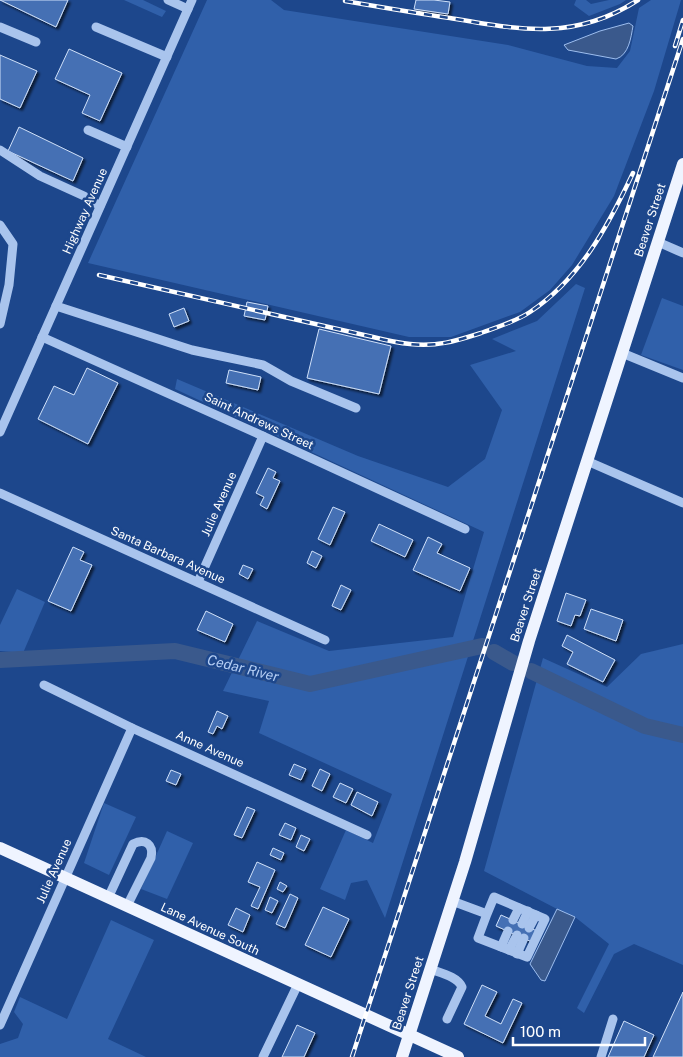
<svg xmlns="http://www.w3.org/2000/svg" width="683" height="1057" font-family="'Public Sans',sans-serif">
	<defs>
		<filter id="shadow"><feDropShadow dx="2.5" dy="2.5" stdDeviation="1" flood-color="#0009"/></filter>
	</defs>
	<rect width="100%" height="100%" fill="#1d478c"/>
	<!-- green -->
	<g fill="#3060aa">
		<polygon points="124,0 143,0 166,11 162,17"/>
		<polygon points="207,0 271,0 284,10 508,45 587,66 617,68 630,51 639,8 651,0 681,0 654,91 614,196 572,265 550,290 520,312 451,337 409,337 88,263"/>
		<polygon points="576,0 586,0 591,4 609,0 626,0 620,4 589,16 574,5"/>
		<polygon points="576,284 585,288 385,918 367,880 351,883 345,900 320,889 346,830 373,843 392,794 259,733 269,701 223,691 257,621 329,651 453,637 484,532 175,389 177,379 358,456 448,487 485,459 502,410 470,365 516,351 492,339 537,321"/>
		<polygon points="662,298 683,306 683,370 641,355"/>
		<polygon points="17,589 45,602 23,653 0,651 0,625"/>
		<polygon points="683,644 683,965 634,944 614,954 584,1013 577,1008 609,944 575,917 557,909 484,871 543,658 607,687 641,654"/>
		<polygon points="104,803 136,817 109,875 84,863"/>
		<polygon points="167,831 193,843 167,899 141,889"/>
		<polygon points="111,920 154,940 108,1039 146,1057 0,1057 0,1044 18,1038 23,1024 14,1012 20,997 67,1019"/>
	</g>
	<!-- water -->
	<g fill="#3a598c" stroke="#9dbeef">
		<path d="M 629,23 L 633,26 C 631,37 629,55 616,59 L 568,50 L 564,45 L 600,31 Z"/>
		<polygon points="557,909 575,917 545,981 541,980 530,964"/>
	</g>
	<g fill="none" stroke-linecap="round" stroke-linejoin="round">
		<!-- river -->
		<g stroke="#3a598c" stroke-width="16">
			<polyline points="494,652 513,663"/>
			<polyline points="0,660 175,651 310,684 482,646"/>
			<polyline points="531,671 645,726 683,735"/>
		</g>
	</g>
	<!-- building -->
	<g fill="#4570b4" stroke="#cfe0f9" filter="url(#shadow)">
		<polygon points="0,0 68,0 56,27"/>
		<polygon points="416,0 434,0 450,2 448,14 414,9"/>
		<polygon points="69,49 122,73 100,121 82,113 90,95 55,79"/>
		<polygon points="0,55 37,71 20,108 0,99"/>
		<polygon points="19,127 83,158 73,181 8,151"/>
		<polygon points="247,302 268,306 265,320 244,316"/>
		<polygon points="184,308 189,321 174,327 169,314"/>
		<polygon points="319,329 391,346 379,394 307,378"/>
		<polygon points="87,368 118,383 88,444 38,419 54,386 74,395"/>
		<polygon points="229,370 261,377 258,390 226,383"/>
		<polygon points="268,468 276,472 273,478 280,481 267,509 260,505 264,497 256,493"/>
		<polygon points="333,507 345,512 330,545 318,539"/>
		<polygon points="379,524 413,540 405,557 371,541"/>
		<polygon points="428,537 442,544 437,553 470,568 460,591 413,570"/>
		<polygon points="73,547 84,552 80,560 92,565 71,611 48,601"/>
		<polygon points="312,551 322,556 316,568 307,563"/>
		<polygon points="243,565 253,569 248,579 239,574"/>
		<polygon points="341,585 351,590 341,610 332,606"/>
		<polygon points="566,593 586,600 580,616 575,615 571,626 557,621"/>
		<polygon points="591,609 623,620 616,641 584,629"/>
		<polygon points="206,611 233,624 225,642 197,630"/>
		<polygon points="567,635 615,660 603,682 567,664 573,652 562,646"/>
		<polygon points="217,711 228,716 222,729 217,726 213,734 208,732"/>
		<polygon points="294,764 306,769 301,780 289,775"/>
		<polygon points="320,769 330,774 322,791 312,786"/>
		<polygon points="171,770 181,774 176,785 166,781"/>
		<polygon points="340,783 353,789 346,803 333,797"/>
		<polygon points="357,792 378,802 372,816 351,805"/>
		<polygon points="247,807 255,810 242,838 234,835"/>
		<polygon points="285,823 296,828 291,840 279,835"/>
		<polygon points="301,835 310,839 304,851 296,847"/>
		<polygon points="273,848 284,853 281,860 270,855"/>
		<polygon points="257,862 275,870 258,909 251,906 260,887 248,882"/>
		<polygon points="280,882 287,886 283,892 277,889"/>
		<polygon points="290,894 298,898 285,928 276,924"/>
		<polygon points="270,897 278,901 272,913 265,910"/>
		<polygon points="323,907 349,919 331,957 305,945"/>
		<polygon points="236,908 250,915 243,932 228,925"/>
		<polygon points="501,915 537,931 532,942 496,926"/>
		<polygon points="482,985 497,992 485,1016 501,1024 513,999 522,1003 503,1043 464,1024"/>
		<polygon points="683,992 683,1057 653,1057"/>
		<polygon points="624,1021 654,1035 644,1057 608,1057"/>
		<polygon points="297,1025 315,1033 304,1057 282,1057"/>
	</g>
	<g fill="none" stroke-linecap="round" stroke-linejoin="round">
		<!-- minor -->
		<g stroke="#a9c4ed" stroke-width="9">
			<polyline points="168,0 188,9"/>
			<polyline points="0,27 36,42"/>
			<polyline points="96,27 167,57"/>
			<polyline points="88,130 127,147"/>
			<polyline points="0,150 40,176 84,196 100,206"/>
			<polyline points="0,225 13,244 9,285 0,324"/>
			<polyline points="658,242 683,253"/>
			<polyline points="56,306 192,350 263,365 291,381 356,408"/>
			<polyline points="42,337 263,436 465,529"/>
			<polyline points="622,353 683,378"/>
			<polyline points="0,432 192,0"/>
			<polyline points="587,461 683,503"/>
			<polyline points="0,493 325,640"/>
			<polyline points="198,582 263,436"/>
			<polyline points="44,685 132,728 367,835"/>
			<path d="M 108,898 L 133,844 C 145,838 154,844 151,858 L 127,906"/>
			<polyline points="452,901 487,914 478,938 527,957 545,919 494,897 487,914"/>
			<polyline points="513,920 519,908"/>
			<polyline points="522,924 528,911"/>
			<polyline points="529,928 536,915"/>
			<polyline points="501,947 508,931"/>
			<polyline points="509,950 517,935"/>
			<polyline points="517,954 524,938"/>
			<path d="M 430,969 C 440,973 457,976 462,987 L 447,1019"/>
			<polyline points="0,1025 132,728"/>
			<polyline points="263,1057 298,984"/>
			<polyline points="601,1057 613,1019"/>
		</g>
		<!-- major -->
		<g stroke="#eff4ff" stroke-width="12">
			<polyline points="0,848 458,1057"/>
			<polyline points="402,1057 465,862 529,641 683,164"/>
		</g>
		<!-- rail casing -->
		<g stroke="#fff" stroke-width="4.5">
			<g id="rail">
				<path d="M 345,1 C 380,7 415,13 450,18 C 520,30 575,41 638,0"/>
				<polyline points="675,46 683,20"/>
				<path d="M 99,275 L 373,337 C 385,340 398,343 410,344 C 437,347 456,341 481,333 C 497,327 515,322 530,312 C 580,279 608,226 633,173"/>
				<polyline points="352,1057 683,39"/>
			</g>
		</g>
		<!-- rail -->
		<use href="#rail" stroke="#1d478c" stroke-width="2.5" stroke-dasharray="8" stroke-linecap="butt"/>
	</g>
	<g text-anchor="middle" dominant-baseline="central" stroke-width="5" stroke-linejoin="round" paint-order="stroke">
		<!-- street labels -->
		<g font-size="12" fill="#fff" stroke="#1d478c">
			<text transform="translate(85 211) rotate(-66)">Highway Avenue</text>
			<text transform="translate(650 220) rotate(-72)">Beaver Street</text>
			<text transform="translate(259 421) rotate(25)">Saint Andrews Street</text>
			<text transform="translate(219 504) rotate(-66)">Julie Avenue</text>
			<text transform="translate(168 555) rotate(24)">Santa Barbara Avenue</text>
			<text transform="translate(526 605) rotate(-72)">Beaver Street</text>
			<text transform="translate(210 749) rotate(24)">Anne Avenue</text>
			<text transform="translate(54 871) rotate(-66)">Julie Avenue</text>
			<text transform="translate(210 929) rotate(25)">Lane Avenue South</text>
			<text transform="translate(408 993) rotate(-72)">Beaver Street</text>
		</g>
		<!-- water labels -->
		<g font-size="14" font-style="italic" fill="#b5cef4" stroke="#1d478c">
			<text transform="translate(243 668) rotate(14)">Cedar River</text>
		</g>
	</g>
	<!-- scale -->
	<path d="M513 1037v8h132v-8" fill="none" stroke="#ffffff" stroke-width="2.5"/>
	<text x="520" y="1037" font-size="15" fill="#ffffff" stroke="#1d478c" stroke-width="4" paint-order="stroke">100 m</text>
</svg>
